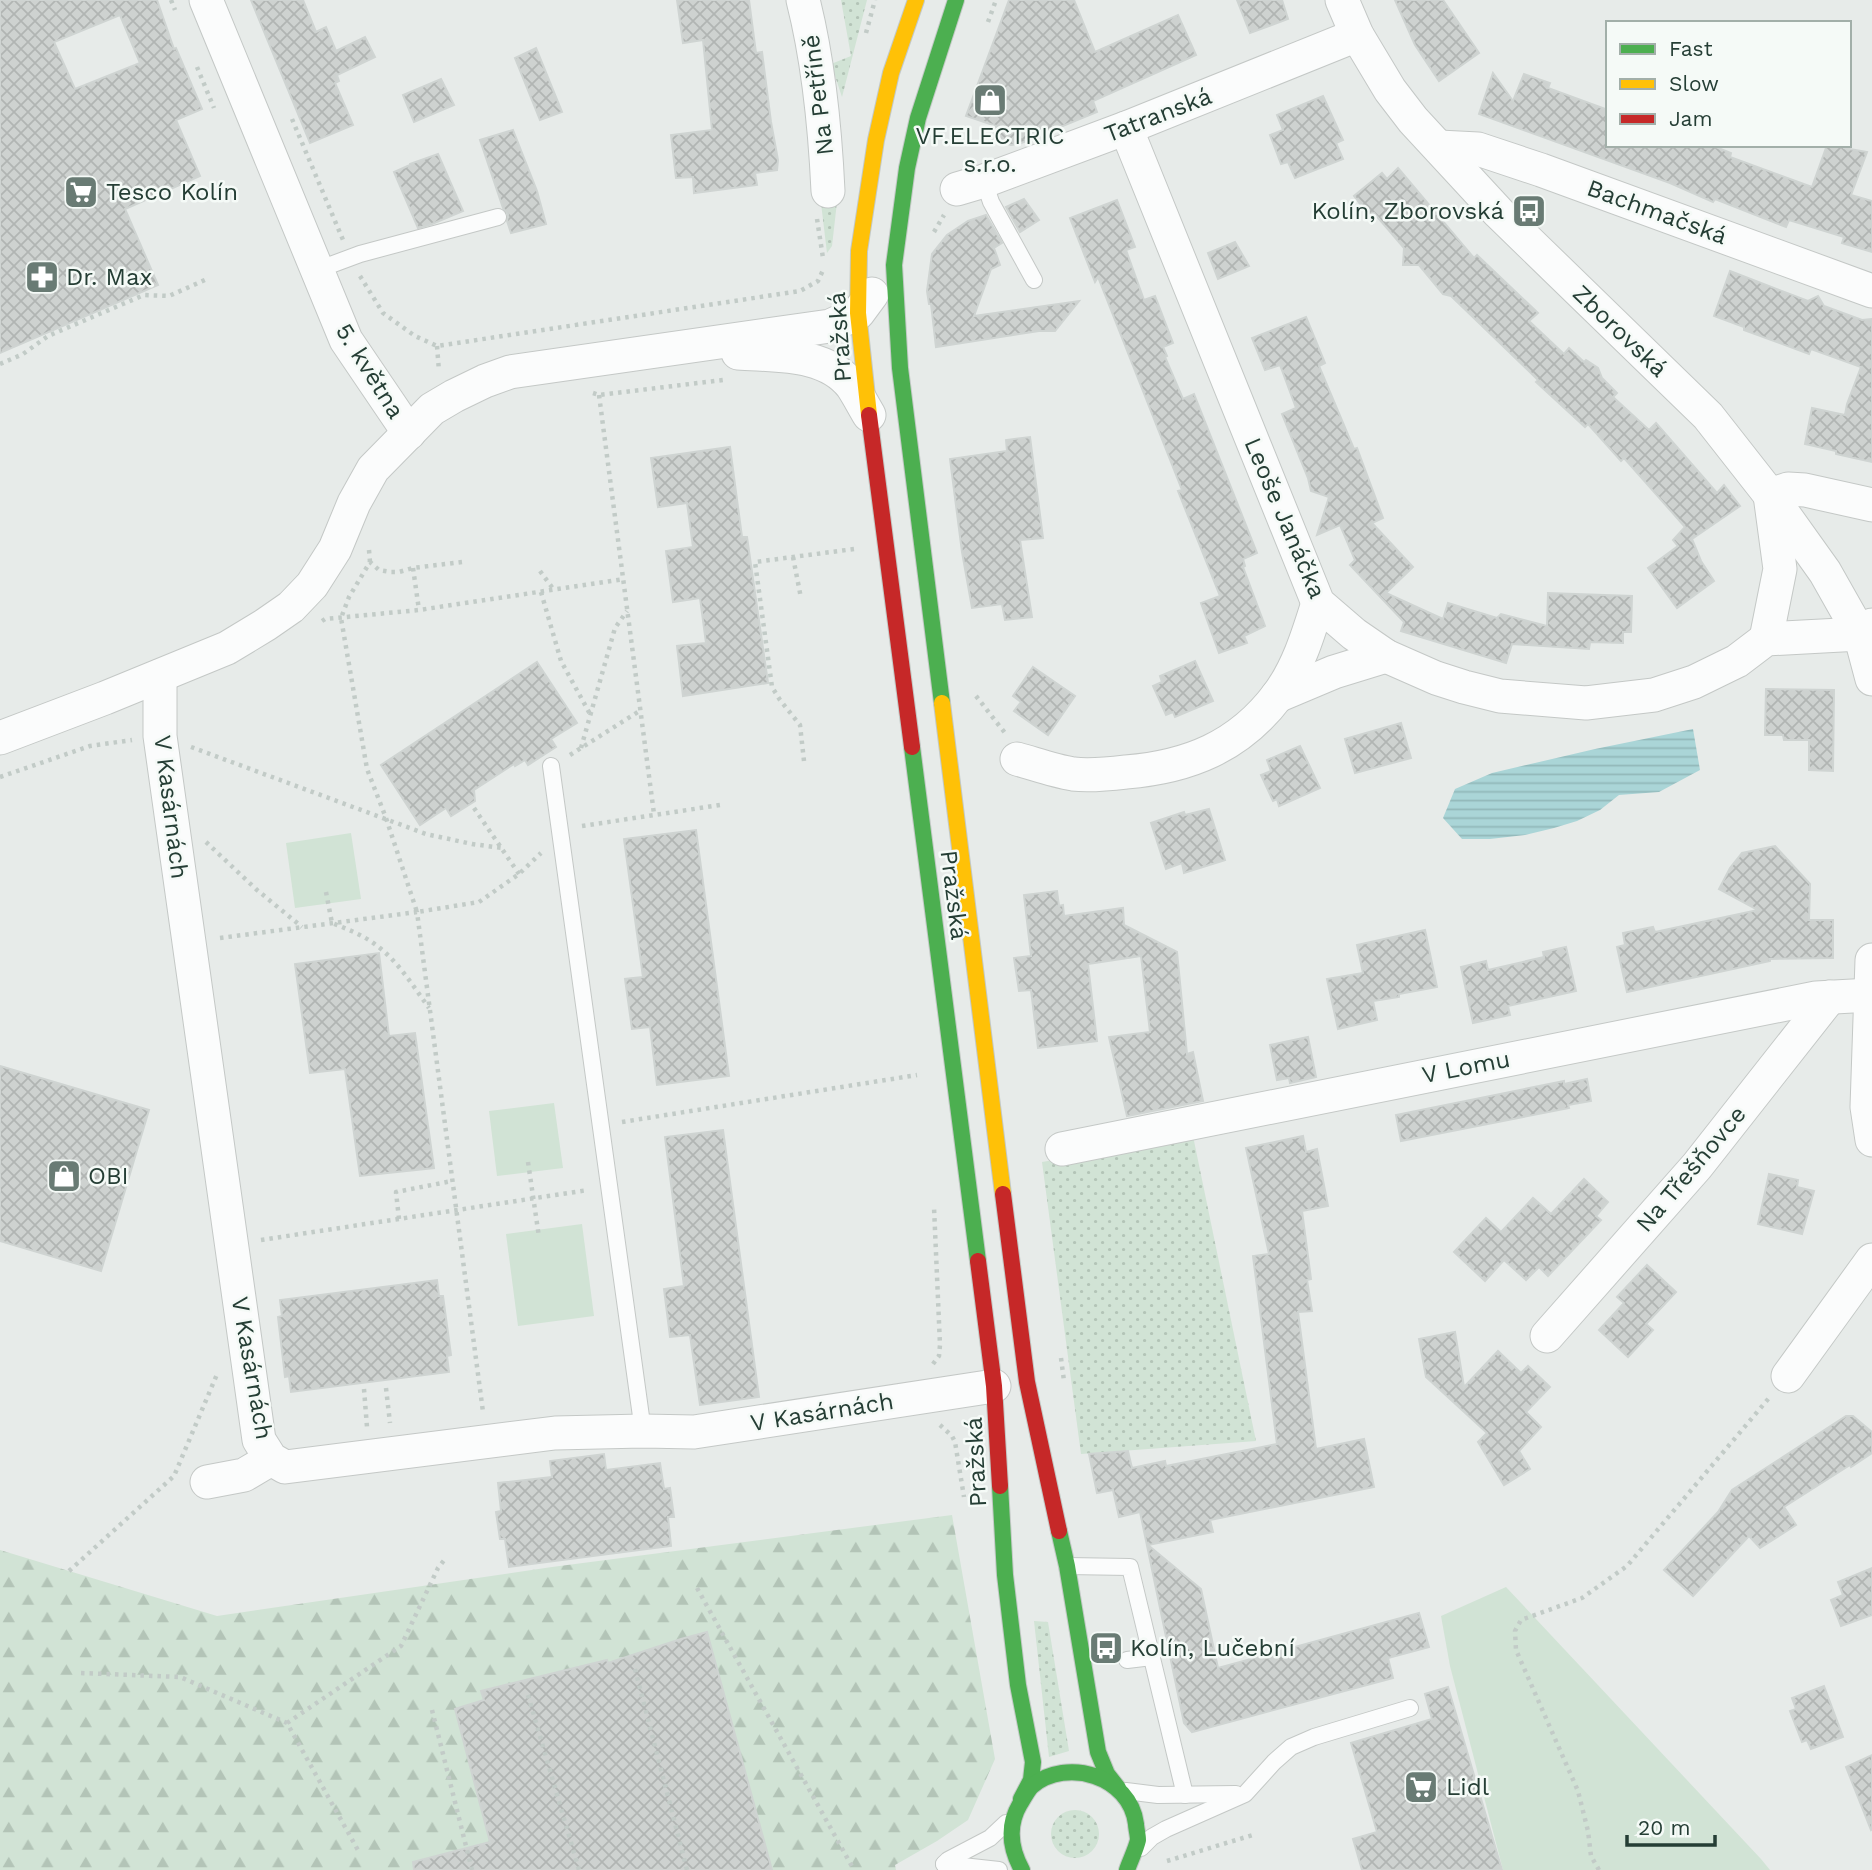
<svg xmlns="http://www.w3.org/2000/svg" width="1872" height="1870" font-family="'Work Sans',sans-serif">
	<defs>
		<pattern id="grass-dots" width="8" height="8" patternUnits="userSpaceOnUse" patternTransform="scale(1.75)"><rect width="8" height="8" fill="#d1e3d5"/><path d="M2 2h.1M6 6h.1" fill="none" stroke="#b3c4b7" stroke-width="1.8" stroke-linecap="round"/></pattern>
		<pattern id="forest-firs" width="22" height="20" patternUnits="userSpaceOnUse" patternTransform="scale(1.75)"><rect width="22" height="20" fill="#d1e3d5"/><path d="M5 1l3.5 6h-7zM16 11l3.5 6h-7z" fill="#b3c4b7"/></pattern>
		<pattern id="water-rules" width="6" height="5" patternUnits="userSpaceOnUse" patternTransform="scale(1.75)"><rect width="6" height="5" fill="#aad5d7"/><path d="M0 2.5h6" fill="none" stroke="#92b8b9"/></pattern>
		<pattern id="building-cross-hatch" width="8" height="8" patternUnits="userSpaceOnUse" patternTransform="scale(1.75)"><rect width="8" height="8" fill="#ced2d0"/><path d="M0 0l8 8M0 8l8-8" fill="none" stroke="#b1b5b3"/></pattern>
	</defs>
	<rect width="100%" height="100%" fill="#e7ebe9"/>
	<!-- grass -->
	<g fill="url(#grass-dots)">
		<polygon points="841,0 867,0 842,97 831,64 851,56"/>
		<polygon points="837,202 832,246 827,253 821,203"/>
		<polygon points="1193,1136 1256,1441 1081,1454 1042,1162"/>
		<polygon points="1034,1621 1048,1622 1069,1751 1049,1757"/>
		<circle cx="1075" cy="1834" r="24"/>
	</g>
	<!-- forest -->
	<polygon fill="url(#forest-firs)" points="952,1515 995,1759 968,1820 937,1841 895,1865 896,1870 0,1870 0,1550 217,1616 552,1567"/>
	<!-- green -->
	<g fill="#d1e3d5">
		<polygon points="351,833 361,899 295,908 286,843"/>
		<polygon points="554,1103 563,1168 497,1176 489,1111"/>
		<polygon points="582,1224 594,1316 518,1326 506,1234"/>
		<polygon points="1506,1587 1761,1859 1770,1870 1503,1870 1450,1666 1441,1616"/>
	</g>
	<!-- water -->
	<polygon fill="url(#water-rules)" points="1693,729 1700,770 1659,792 1619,795 1600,810 1577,821 1554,828 1525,835 1490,839 1462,839 1443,818 1455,789 1492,773 1595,749"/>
	<!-- building -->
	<g fill="url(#building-cross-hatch)" stroke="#cfd4d2" stroke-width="2" fill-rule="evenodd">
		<path d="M 0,0 L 157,0 L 174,49 L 176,48 L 202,109 L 176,120 L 200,176 L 125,209 L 158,285 L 0,353 ZM 120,15 L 140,63 L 75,89 L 54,42 Z"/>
		<polygon points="251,0 303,0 316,32 326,27 336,51 365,37 375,57 337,75 339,81 335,83 353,125 310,143"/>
		<polygon points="677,0 749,0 756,53 762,52 771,122 778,160 777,170 755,173 757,185 694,193 693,177 676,178 671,135 712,130 703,40 683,43"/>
		<polygon points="1009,0 1074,0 1095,52 1178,15 1196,55 1093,101 1097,112 1019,144 1011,145 992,139 996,126 966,116"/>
		<polygon points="1237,0 1282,0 1288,19 1250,33"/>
		<polygon points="1395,0 1443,0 1479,53 1439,81 1415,45"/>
		<polygon points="536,48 562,112 540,120 515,58"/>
		<polygon points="1493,73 1513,101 1524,74 1550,83 1548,88 1608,110 1608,145 1711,145 1731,153 1730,157 1812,187 1827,145 1842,145 1844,148 1867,152 1851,195 1872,201 1872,252 1842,243 1844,237 1789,220 1786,227 1715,199 1713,202 1670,183 1479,114"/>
		<polygon points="441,79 454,105 414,122 403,95"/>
		<polygon points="1323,96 1343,140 1336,143 1343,159 1295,178 1288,162 1281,164 1270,135 1283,130 1277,115"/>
		<polygon points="513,130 537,191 546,224 511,233 507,221 508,214 503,208 480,140"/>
		<polygon points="438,154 463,211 432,224 418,228 394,172 410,165 410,164"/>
		<polygon points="1398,168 1474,258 1477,255 1538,313 1529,321 1564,354 1569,348 1584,362 1586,360 1598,368 1602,378 1617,393 1613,397 1649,430 1656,423 1717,493 1724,485 1740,506 1692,539 1701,561 1714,581 1677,608 1648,568 1678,546 1673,540 1685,527 1624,458 1621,461 1588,424 1585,427 1536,382 1538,380 1451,296 1443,294 1419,265 1403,265 1404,248 1374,213 1370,217 1354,196 1382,173 1387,179"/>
		<polygon points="1024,199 1039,220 1020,232 1006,207"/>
		<polygon points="1117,200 1135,247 1126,250 1144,300 1155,296 1173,343 1163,347 1167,356 1165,357 1183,399 1194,394 1257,553 1243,559 1245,566 1243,567 1265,626 1244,636 1247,643 1219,653 1201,603 1220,596 1178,491 1182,490 1098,277 1095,282 1070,218"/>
		<polygon points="986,215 1002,243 994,248 1000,265 991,269 974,316 1079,301 1055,331 1039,331 936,347 931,304 929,304 927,291 932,254 947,235 968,221"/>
		<polygon points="1235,242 1249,266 1218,279 1208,253"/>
		<polygon points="1730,271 1808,301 1818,296 1824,306 1862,320 1872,319 1872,462 1836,454 1836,451 1805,444 1812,408 1845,415 1847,404 1861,367 1811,349 1809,354 1744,330 1744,327 1714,316"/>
		<polygon points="1306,317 1325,363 1319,366 1354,449 1357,448 1383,518 1372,523 1413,567 1386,593 1443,619 1448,603 1497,618 1501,614 1547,626 1548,593 1632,596 1631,632 1623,632 1623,643 1590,642 1589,649 1512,644 1506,663 1401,631 1404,622 1350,565 1355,560 1340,525 1317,535 1329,497 1311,491 1308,478 1282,414 1296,408 1280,365 1265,370 1252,338"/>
		<polygon points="1030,437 1043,538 1020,540 1032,617 1005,620 1002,604 972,608 962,552 950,459 1007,451 1006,440"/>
		<polygon points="730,447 742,537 747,537 768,683 683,696 677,646 706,643 700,598 673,602 669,573 666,551 693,547 687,503 658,507 651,458"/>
		<polygon points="1195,661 1213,701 1175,717 1173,712 1166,715 1153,686 1162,682 1160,676"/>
		<polygon points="537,662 577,723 551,739 556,747 528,765 525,760 515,766 514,764 474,790 475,801 451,816 446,808 420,825 381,765"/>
		<polygon points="1033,667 1075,696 1048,735 1014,711 1021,702 1013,696"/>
		<polygon points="1766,689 1834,690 1833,771 1809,770 1809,740 1784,740 1783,735 1765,735"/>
		<polygon points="1401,723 1411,758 1355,773 1345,739"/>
		<polygon points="1300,746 1320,788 1279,806 1277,799 1273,801 1261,775 1271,771 1267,760"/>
		<polygon points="1209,809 1225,860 1184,873 1182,863 1166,869 1151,823 1184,812 1185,815"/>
		<polygon points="696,830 729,1076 657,1085 650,1027 632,1029 625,979 643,977 624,839"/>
		<polygon points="1775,846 1810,884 1809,920 1833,920 1833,958 1770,959 1770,961 1627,992 1617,947 1625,945 1623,933 1653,927 1655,932 1758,910 1719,889 1730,868 1742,853"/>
		<polygon points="1057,891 1059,906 1063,905 1064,916 1123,908 1124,925 1177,952 1187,1054 1193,1052 1203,1101 1127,1116 1109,1037 1150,1032 1141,956 1088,964 1097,1041 1038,1048 1031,990 1019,991 1014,958 1031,956 1024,895"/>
		<polygon points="1425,930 1437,987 1399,994 1399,997 1373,1001 1377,1020 1338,1029 1327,979 1363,973 1357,945"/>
		<polygon points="1566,947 1576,991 1508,1006 1510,1015 1473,1023 1461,967 1486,961 1488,970 1544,957 1543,952"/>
		<polygon points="379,953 389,1036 415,1033 434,1168 360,1176 345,1069 310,1073 295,964"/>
		<polygon points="1308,1037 1316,1077 1290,1083 1289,1078 1277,1080 1270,1045"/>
		<polygon points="0,1066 149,1110 101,1271 0,1241"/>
		<polygon points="1587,1079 1591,1101 1568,1105 1569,1108 1401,1141 1396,1115 1564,1081 1564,1084"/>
		<polygon points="723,1130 759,1397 700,1405 690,1335 670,1337 664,1289 684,1286 665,1137"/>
		<polygon points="1303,1136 1306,1152 1317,1149 1328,1206 1302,1211 1311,1279 1307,1280 1312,1311 1298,1312 1316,1449 1364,1439 1374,1487 1210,1520 1213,1532 1148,1545 1201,1589 1218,1668 1419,1613 1429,1647 1388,1658 1393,1678 1192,1732 1184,1723 1140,1512 1119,1517 1113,1490 1097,1493 1089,1454 1128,1451 1132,1468 1165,1461 1166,1466 1277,1444 1253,1256 1269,1254 1246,1148"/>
		<polygon points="1769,1174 1798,1180 1797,1187 1814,1191 1802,1234 1758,1224"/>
		<polygon points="1584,1179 1608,1202 1596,1216 1601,1220 1548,1276 1539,1267 1526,1280 1504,1260 1485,1281 1454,1252 1486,1218 1501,1232 1533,1198 1551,1214"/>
		<polygon points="1647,1265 1676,1292 1646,1324 1653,1330 1628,1357 1599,1330 1624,1303 1617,1297"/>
		<polygon points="437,1280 439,1296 443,1296 451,1355 447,1356 449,1372 291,1392 289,1376 285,1377 278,1317 282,1316 280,1300"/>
		<polygon points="1455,1332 1464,1387 1498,1351 1521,1373 1528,1366 1550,1387 1526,1412 1541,1427 1519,1451 1530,1469 1504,1485 1478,1442 1487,1433 1426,1377 1419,1339"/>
		<polygon points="1846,1416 1853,1416 1872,1432 1872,1453 1851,1467 1850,1465 1784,1507 1796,1525 1760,1548 1749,1536 1693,1596 1664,1570 1718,1512 1732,1490"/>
		<polygon points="604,1454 606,1470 660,1463 664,1489 670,1488 674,1517 668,1517 671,1546 509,1567 505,1539 500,1539 496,1512 501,1511 498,1483 552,1477 550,1461"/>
		<polygon points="1872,1568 1872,1615 1841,1626 1831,1600 1843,1595 1838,1582"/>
		<polygon points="707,1632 772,1870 414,1870 413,1862 490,1842 455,1709 484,1700 481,1691 607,1660 608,1663 681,1639"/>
		<polygon points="1824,1686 1843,1737 1811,1749 1807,1740 1802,1742 1790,1711 1796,1709 1792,1698"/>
		<polygon points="1448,1687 1502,1870 1362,1870 1353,1839 1377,1832 1351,1743 1432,1719 1425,1694"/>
		<polygon points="1872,1755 1872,1829 1871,1830 1846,1767"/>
	</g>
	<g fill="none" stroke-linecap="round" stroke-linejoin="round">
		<!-- lane casing -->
		<g stroke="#c4c8c6" stroke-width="18">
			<g id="lane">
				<polyline points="984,181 991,202 1034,280"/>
				<polyline points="317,270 360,254 498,217"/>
				<polyline points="551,766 643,1431"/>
				<polyline points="1067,1566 1130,1567 1185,1795"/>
				<polyline points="1127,1660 1152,1657"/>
				<polyline points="1126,1791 1158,1795 1236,1794"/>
				<polyline points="1141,1848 1152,1837 1166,1829 1245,1794 1274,1762 1291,1747 1314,1737 1410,1708"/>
				<polyline points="944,1864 948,1860 990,1838 1006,1823"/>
				<polyline points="944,1864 999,1870"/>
			</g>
		</g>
		<!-- street casing -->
		<g stroke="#c4c8c6" stroke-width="35">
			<g id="street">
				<polyline points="206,0 346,340 409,433"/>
				<path d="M 803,0 C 819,63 825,127 828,191"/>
				<polyline points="1342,0 1357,35 1390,90 1413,120 1499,213 1708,416 1770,495 1825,572 1860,634 1872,679"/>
				<polyline points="1126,128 1318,603 1354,634 1386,656 1436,678 1464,687 1500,696 1586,703 1654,695 1694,682 1737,661 1766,639 1860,634 1872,625"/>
				<polyline points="1439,147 1478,149 1541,170 1872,291"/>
				<polyline points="957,189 984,181 1126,128 1357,35"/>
				<path d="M 738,353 C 776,356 826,352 852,386 C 858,395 863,405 869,415"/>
				<polyline points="1766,639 1780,569 1770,495 1788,489 1805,490 1872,505"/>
				<polyline points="160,676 160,736 259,1440 271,1459 285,1467 555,1433 643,1431 694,1432 994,1386"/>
				<polyline points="1277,696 1334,672 1386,656"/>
				<polyline points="0,738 105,698 227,648 265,625 291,607 312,585 335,549 354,503 373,469 432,409 454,396 485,381 510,372 830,326 858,313 872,294"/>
				<path d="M 1017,759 C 1035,764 1054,771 1073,774 C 1090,776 1109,774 1126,772 C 1188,767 1239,747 1278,695 C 1298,668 1308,635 1318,603"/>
				<polyline points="1872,960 1867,1107 1872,1140"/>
				<polyline points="1062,1149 1816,998 1871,995"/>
				<polyline points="1547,1336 1697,1166 1830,997"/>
				<polyline points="1788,1376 1872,1260"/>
				<polyline points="207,1482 244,1475 271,1459"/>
			</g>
		</g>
		<!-- fast casing -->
		<g stroke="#c3c9c6" stroke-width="18">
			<g id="fast">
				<polyline points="942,703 900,368 894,265 907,168 918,118 956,0"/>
				<polyline points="912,747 978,1261"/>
				<polyline points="1000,1486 1005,1575 1018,1685 1033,1762 1031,1780 1021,1799"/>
				<polyline points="1059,1531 1067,1566 1098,1752 1107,1774 1118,1788"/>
				<path d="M 1022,1870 C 1010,1848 1007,1826 1020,1804 C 1024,1798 1027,1791 1032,1786 C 1067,1757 1130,1776 1136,1824 C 1136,1828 1138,1835 1138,1840 C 1136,1849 1130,1861 1127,1870"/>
			</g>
		</g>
		<!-- slow casing -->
		<g stroke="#c3c9c6" stroke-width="18">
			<g id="slow">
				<polyline points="869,415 858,313 859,251 876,140 891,73 916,0"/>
				<polyline points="942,703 1003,1194"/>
			</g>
		</g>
		<!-- jam casing -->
		<g stroke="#c3c9c6" stroke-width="18">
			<g id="jam">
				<polyline points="869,415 912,747"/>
				<polyline points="1003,1194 1027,1382 1059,1531"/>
				<polyline points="978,1261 994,1386 1000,1486"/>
			</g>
		</g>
		<!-- path -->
		<g stroke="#c2cbc7" stroke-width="4.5" stroke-dasharray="3.5 5" stroke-linecap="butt">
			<polyline points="171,0 175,10"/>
			<polyline points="988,22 996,0"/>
			<polyline points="866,33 875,0"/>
			<polyline points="197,67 214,108"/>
			<polyline points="292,119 343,240"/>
			<polyline points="817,219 823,258"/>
			<polyline points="934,232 944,215"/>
			<polyline points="360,276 383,313 415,336 437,346 800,291 818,281 824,268"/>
			<polyline points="437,346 439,371"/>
			<polyline points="0,364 23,354 48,336 144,295 169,296 207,279"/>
			<polyline points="593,393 599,395 723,380"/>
			<polyline points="599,395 654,814"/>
			<polyline points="369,550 370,562"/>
			<polyline points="793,557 801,598"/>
			<polyline points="462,562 413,568 399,572 391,572 379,570 370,562 349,597 341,618 367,769 386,818 417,912 479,902 519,874 541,853"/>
			<polyline points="413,568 419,610"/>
			<polyline points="540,571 554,590"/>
			<polyline points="541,592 561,661 590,714"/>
			<polyline points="322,621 325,619 419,610 624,579"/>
			<polyline points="976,696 1005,733"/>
			<polyline points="191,747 426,834 472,844 502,848"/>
			<polyline points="581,748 615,628 627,611"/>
			<polyline points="570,755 641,710"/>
			<polyline points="804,761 800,725 780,700 772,687 755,562 854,549"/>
			<polyline points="0,777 90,746 132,740"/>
			<polyline points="474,808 519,874"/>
			<polyline points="582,826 720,805"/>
			<polyline points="206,842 257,890 302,927"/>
			<path d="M 326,892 L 332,923 C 347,929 363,935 376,945 C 398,961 413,986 429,1008"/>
			<polyline points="220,938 417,912 483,1412"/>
			<polyline points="622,1122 917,1075"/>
			<polyline points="528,1162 539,1237"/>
			<polyline points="399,1219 396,1192 452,1181"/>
			<polyline points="261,1240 588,1190"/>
			<polyline points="1061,1358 1064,1381"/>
			<polyline points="933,1364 939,1356 940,1345 934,1207"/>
			<polyline points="386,1388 390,1423"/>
			<polyline points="364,1389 367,1427"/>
			<polyline points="940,1425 952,1436 955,1442 964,1497"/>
			<polyline points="69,1571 174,1476 218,1372"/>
			<polyline points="697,1588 854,1870"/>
			<polyline points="635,1669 687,1870"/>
			<polyline points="81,1673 180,1677 287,1723 359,1852"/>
			<polyline points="528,1695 579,1870"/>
			<polyline points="432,1710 472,1870"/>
			<polyline points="287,1723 401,1646 438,1568 445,1559"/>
			<polyline points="1167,1861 1256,1834"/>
			<polyline points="1599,1870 1591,1856 1588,1831 1578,1791 1516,1650 1515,1631 1521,1620 1582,1598 1627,1566 1769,1398"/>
		</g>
		<!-- lane -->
		<use href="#lane" stroke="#fbfcfc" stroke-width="16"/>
		<!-- street -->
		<use href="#street" stroke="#fbfcfc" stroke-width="33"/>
		<!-- fast -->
		<use href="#fast" stroke="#4caf50" stroke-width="16"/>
		<!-- slow -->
		<use href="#slow" stroke="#ffc107" stroke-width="16"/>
		<!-- jam -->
		<use href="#jam" stroke="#c62828" stroke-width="16"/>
	</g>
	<!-- icons -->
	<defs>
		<g id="shop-square" transform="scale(1.75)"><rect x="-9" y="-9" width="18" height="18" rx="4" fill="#697b74" stroke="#f5faf7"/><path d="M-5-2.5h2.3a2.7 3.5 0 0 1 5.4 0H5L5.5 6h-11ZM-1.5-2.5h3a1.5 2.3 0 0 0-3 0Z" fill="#fff"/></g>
		<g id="supermarket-square" transform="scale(1.75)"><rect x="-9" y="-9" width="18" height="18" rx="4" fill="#697b74" stroke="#f5faf7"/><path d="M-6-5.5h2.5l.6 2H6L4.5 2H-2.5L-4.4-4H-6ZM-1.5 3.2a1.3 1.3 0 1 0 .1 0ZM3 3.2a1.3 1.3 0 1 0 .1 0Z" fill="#fff"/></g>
		<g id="bus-square" transform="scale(1.75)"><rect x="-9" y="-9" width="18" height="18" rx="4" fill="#697b74" stroke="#f5faf7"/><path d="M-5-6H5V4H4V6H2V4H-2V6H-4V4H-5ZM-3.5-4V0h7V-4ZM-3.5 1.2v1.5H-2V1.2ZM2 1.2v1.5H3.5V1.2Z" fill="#fff"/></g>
		<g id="pharmacy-square" transform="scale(1.75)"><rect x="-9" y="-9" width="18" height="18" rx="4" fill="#697b74" stroke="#f5faf7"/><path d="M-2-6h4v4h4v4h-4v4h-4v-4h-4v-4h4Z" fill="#fff"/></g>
	</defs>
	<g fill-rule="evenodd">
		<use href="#shop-square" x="990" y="100"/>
		<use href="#supermarket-square" x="81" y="192"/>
		<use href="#bus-square" x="1529" y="211"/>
		<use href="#pharmacy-square" x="42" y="277"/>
		<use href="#shop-square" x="64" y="1176"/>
		<use href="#bus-square" x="1106" y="1648"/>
		<use href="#supermarket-square" x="1421" y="1787"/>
	</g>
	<g text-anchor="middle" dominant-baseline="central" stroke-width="5" stroke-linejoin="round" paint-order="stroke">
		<!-- street labels -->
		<g font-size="24" fill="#253e35" stroke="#f5faf7">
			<text transform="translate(818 95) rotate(-97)">Na Petříně</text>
			<text transform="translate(1158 115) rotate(-21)">Tatranská</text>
			<text transform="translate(1657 212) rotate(20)">Bachmačská</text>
			<text transform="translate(1620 331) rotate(44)">Zborovská</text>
			<text transform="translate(840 337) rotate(-94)">Pražská</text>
			<text transform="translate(370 371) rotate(58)">5. května</text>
			<text transform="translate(1285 518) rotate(67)">Leoše Janáčka</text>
			<text transform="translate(171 807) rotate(83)">V Kasárnách</text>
			<text transform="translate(954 895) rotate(83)">Pražská</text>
			<text transform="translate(1466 1067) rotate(-11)">V Lomu</text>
			<text transform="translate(1691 1169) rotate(-50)">Na Třešňovce</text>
			<text transform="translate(252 1368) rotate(80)">V Kasárnách</text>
			<text transform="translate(822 1412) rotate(-9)">V Kasárnách</text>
			<text transform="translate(976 1462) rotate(-93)">Pražská</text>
		</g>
		<!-- poi labels -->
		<g font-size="24" fill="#253e35" stroke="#f5faf7" text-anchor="start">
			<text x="990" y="136" text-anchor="middle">VF.ELECTRIC<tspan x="990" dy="28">s.r.o.</tspan></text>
			<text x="106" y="192">Tesco Kolín</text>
			<text x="1504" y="211" text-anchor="end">Kolín, Zborovská</text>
			<text x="66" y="277">Dr. Max</text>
			<text x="88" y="1176">OBI</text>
			<text x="1130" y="1648">Kolín, Lučební</text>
			<text x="1446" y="1787">Lidl</text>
		</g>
	</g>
	<!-- legend -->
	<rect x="1606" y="21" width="245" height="126" fill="#f5faf7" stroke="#a2afa9" stroke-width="2"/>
	<rect x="1620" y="44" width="35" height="10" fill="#4caf50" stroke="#a2afa9" stroke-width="2"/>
	<text x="1669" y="56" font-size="21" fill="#253e35">Fast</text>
	<rect x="1620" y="79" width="35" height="10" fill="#ffc107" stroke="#a2afa9" stroke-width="2"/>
	<text x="1669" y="91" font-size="21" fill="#253e35">Slow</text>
	<rect x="1620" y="114" width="35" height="10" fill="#c62828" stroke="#a2afa9" stroke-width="2"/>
	<text x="1669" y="126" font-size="21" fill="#253e35">Jam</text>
	<!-- scale -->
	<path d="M1627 1835v10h88v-10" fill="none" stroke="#253e35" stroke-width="3.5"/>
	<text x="1638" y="1835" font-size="21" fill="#253e35" stroke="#f5faf7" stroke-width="5" paint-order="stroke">20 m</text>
</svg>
